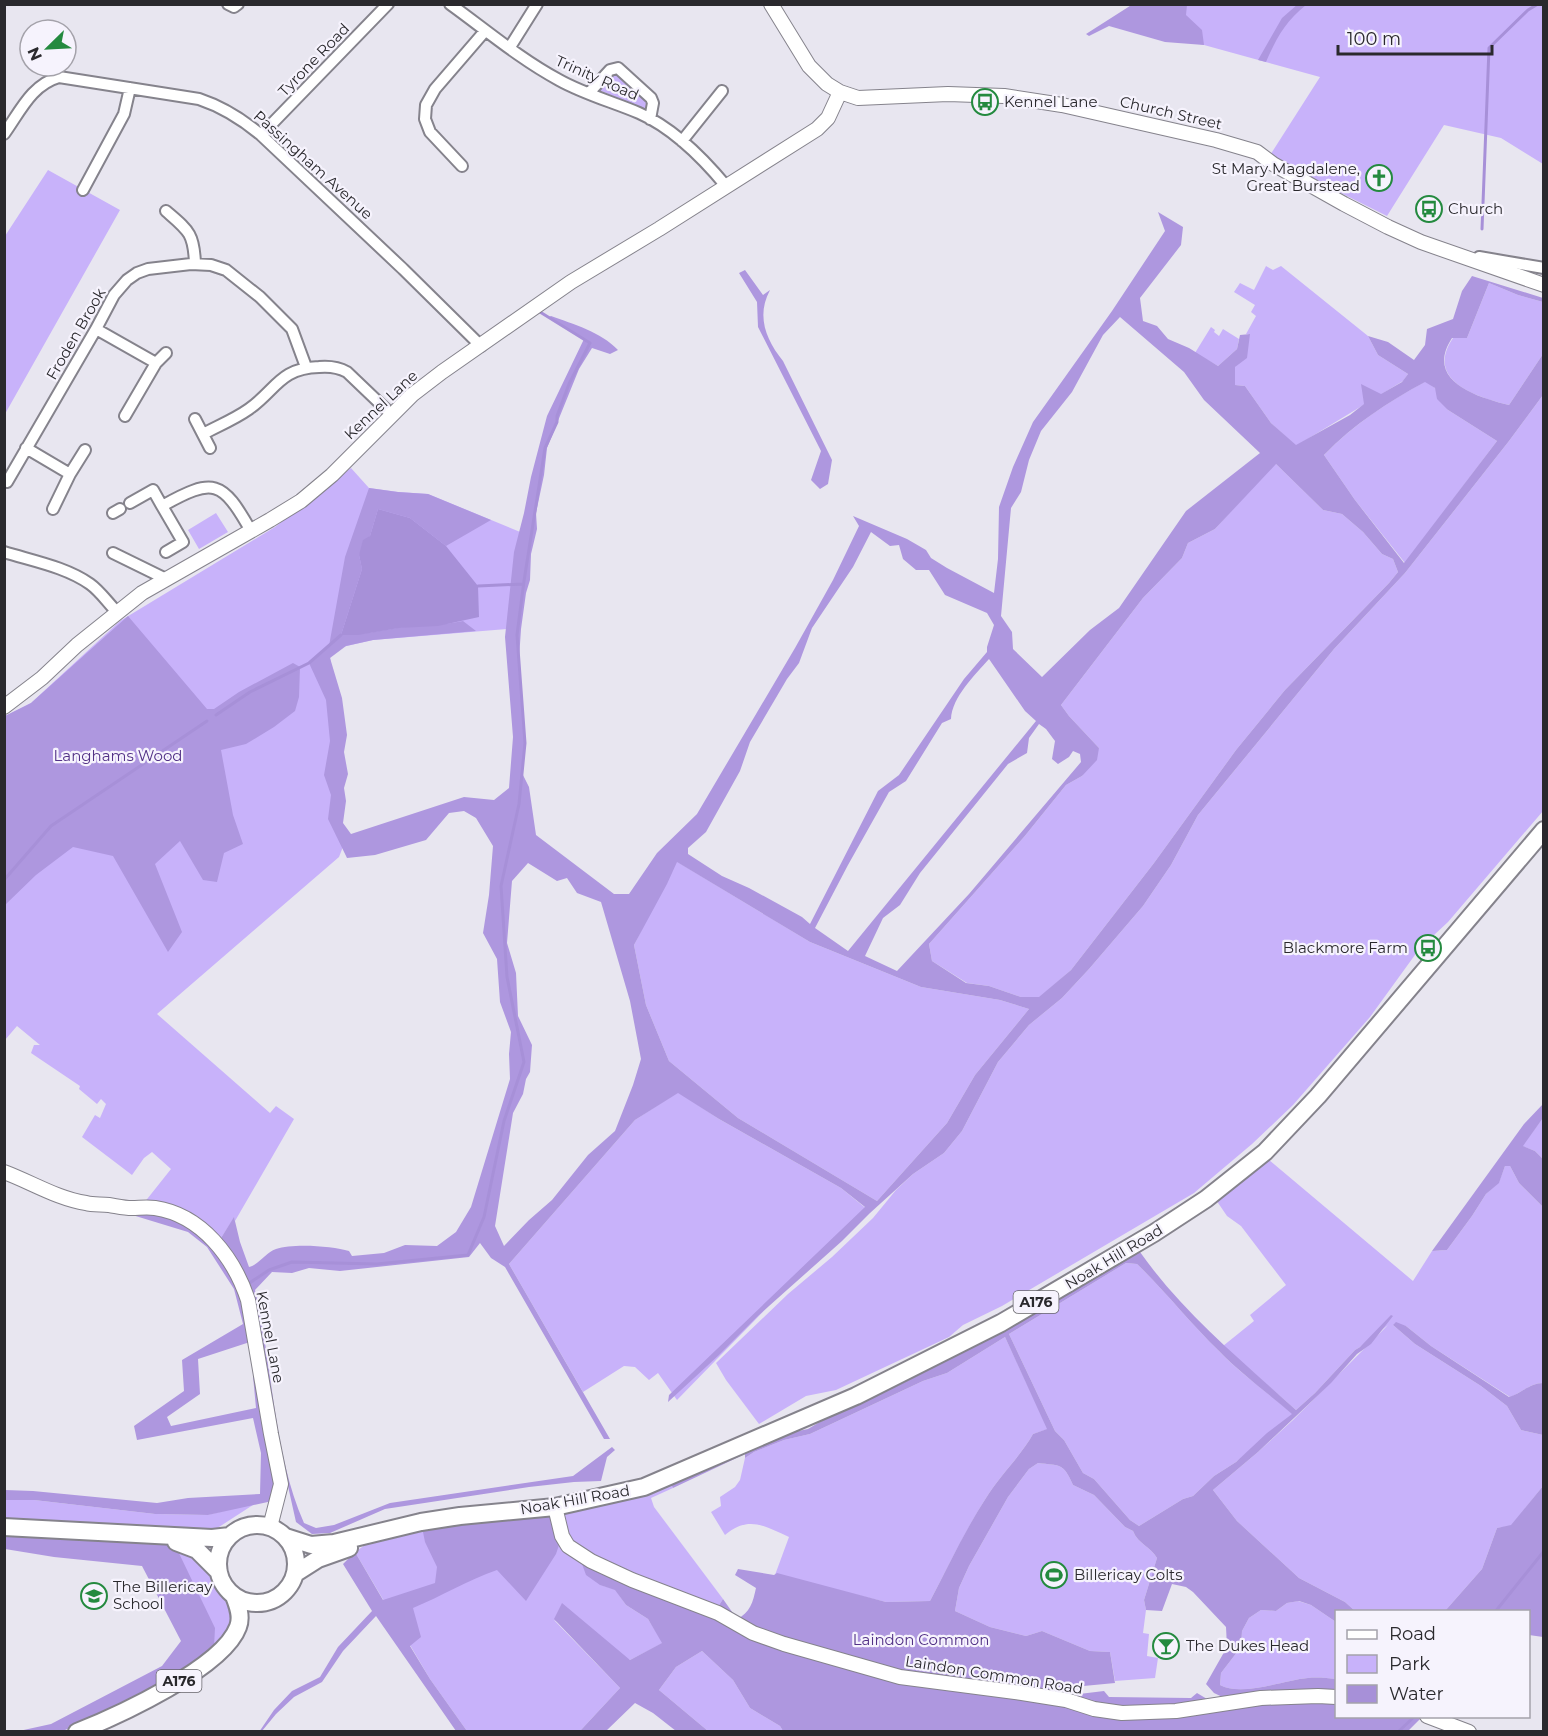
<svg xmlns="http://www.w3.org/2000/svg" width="1548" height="1736" viewBox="0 0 1548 1736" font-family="Montserrat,sans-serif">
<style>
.green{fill:#c8b2fa}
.forest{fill:#ae97df;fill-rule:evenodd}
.water{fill:#a790d8}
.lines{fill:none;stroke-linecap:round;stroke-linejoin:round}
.stream{stroke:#a790d8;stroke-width:3}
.minor-casing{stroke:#85838c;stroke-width:14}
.tertiary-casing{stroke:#85838c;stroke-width:16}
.primary-casing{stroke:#85838c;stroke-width:20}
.minor{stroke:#fff;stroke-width:10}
.tertiary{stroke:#fff;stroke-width:14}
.primary{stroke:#fff;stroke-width:16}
.labels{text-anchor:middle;stroke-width:4.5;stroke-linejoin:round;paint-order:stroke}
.shield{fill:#f6f3fd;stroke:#67666b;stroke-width:1.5}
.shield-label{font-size:14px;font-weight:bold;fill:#2a292d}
.street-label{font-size:15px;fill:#2a292d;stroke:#f6f3fd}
.poi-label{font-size:15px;fill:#2a292d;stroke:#f6f3fd;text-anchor:start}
.park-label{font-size:15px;fill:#523186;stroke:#f6f3fd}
</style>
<rect width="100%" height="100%" fill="#e8e6f0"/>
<path class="green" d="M1137 4 1543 5V164L1501 138 1444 125 1387 216 1285 165 1267 160 1320 77 1204 45 1108 23Z
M618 72 649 102 648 111 599 90V88L610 74Z
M48 170 120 210 5 414V236Z
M1266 266 1273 270 1281 266 1368 336 1378 355 1408 374 1403 381 1296 446 1271 423 1245 386 1235 385V367L1249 334H1246L1256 316 1251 312 1255 305 1234 292 1240 283 1254 290Z
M1489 283 1518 295 1543 302V354L1509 405C1477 397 1424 381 1453 338H1467Z
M1211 327 1215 330 1214 332 1219 336 1223 329 1239 339 1237 349 1218 366 1195 353Z
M1426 381 1435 388 1448 410 1497 441 1405 563 1355 500 1324 455C1354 424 1388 402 1426 381Z
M1543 395V811L1448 922 1420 948 1370 1017 1293 1105 1252 1144 1194 1193 1002 1306 963 1325 949 1337 836 1390 806 1396 759 1424 726 1380 716 1363 788 1294 832 1257 873 1218 896 1190 913 1174 944 1153 962 1131 998 1062 1029 1025 1062 998 1089 969 1143 906 1171 865 1198 815 1334 649 1405 573 1509 441Z
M1275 463 1323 510 1342 514 1363 532 1382 554 1393 559 1398 572 1389 583 1285 690 1236 750 1154 863 1071 970 1039 998 1021 997 989 986 967 983 932 961 929 944 1024 837 1066 785 1082 776 1099 748 1069 716 1061 705 1143 598 1182 558 1188 543 1215 529Z
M351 468 369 488 398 492 428 494 530 536 518 628 373 640 329 650 344 752 336 822 346 839 339 857 157 1014 270 1113 276 1106 294 1119 235 1221 234 1218 221 1238 190 1212 171 1209 140 1208 171 1169 152 1152 144 1158 132 1175 82 1137 95 1115 100 1118 106 1104 101 1099 97 1104 79 1089 80 1086 31 1053 34 1045H40L17 1026 5 1040V716L31 703 120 621 275 527Z
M216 513 228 532 199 549 188 530Z
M676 861 810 942 921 987 1000 1000 1029 1009 975 1075 947 1123 877 1201 738 1118 669 1061 646 1005 634 945Z
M678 1092 719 1119 841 1188 868 1210 790 1284 677 1400 658 1373 649 1380 635 1367 624 1366 583 1392 509 1264 635 1120Z
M1543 1118V1159L1535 1151 1522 1146Z
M1262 1154 1413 1281 1432 1251 1447 1250 1472 1216 1486 1194 1499 1182 1505 1166H1510L1519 1183 1543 1207V1383C1530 1383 1522 1393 1510 1397L1431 1346 1406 1326 1393 1325 1415 1344 1481 1386 1507 1406 1521 1430 1543 1435V1486L1511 1526 1497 1528 1482 1569 1445 1611H1355L1345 1602 1299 1578 1237 1521 1213 1490 1258 1452 1293 1420 1388 1325 1360 1347 1355 1350 1315 1393 1296 1410 1223 1346 1254 1321 1250 1315 1286 1285 1241 1226 1227 1216 1212 1194Z
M1126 1263 1137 1264C1166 1292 1190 1323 1219 1351 1241 1374 1268 1393 1293 1414L1236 1462 1214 1476 1193 1496 1183 1499 1139 1526 1130 1520 1094 1479 1083 1473 1064 1440 1055 1431 1009 1334Z
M1005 1337 1048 1429 1033 1434C1020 1457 1000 1475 986 1498 965 1531 948 1567 930 1601L886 1602 775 1575 789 1537C764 1526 749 1515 725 1535L711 1512 721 1506 720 1497 735 1487 740 1480 745 1458 754 1452 784 1440 810 1434 923 1381 947 1373Z
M1038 1463C1060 1466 1063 1462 1073 1485L1094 1495 1125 1527 1133 1531C1138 1544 1151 1547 1157 1558L1144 1600 1146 1610 1143 1633 1149 1634 1147 1656 1158 1658 1155 1678 1115 1681 1110 1652 1090 1651 1042 1631 1026 1636 990 1627 955 1611 959 1588 969 1566 1008 1497 1029 1469Z
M668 1477 673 1488 651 1498 654 1507 723 1599 716 1610 600 1585 615 1589 626 1605 648 1619 663 1643 630 1660 554 1620 620 1688 580 1731H467L430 1679 355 1552 382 1533Z
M4 1500H34L155 1514 207 1515 256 1503 202 1538 197 1550 228 1591 240 1621 214 1647 175 1546 161 1544 158 1535 5 1527Z
M1298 1601 1311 1605 1336 1622V1679C1327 1678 1317 1677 1308 1678 1284 1680 1242 1697 1220 1685L1221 1673 1241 1647 1242 1631 1249 1618 1261 1610 1276 1611 1287 1603Z
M702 1651 733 1680 750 1708 780 1726 783 1731H708L659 1690 676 1667Z"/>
<path class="forest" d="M1133 4 1187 5 1186 15 1202 30 1204 45 1165 42 1109 26 1089 36 1086 34Z
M1298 4 1306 5C1285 22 1277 37 1266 62L1258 60 1282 18Z
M1158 212 1183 227 1181 245 1140 298 1143 321 1157 326 1168 339 1189 348 1218 366 1237 349 1240 335 1250 334 1247 358 1235 367V385L1245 386 1271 423 1296 445 1350 415 1364 404 1361 384 1381 394 1402 382 1408 374 1378 355 1368 336 1388 342 1414 360 1425 345 1427 329 1453 319 1462 291 1472 276 1543 298V302L1518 295 1489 283 1467 338H1452C1424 381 1477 397 1509 405L1543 354V395L1509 441 1405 573 1334 649 1198 815 1171 865 1143 906 1089 969 1062 998 1029 1025 998 1062 962 1131 944 1153 913 1174 870 1213 842 1241 759 1315 719 1355 668 1402 669 1395 865 1207 841 1188 719 1119 678 1093 635 1120 509 1264 610 1439H604L505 1267 491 1258 480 1243 469 1257 340 1271 309 1268 292 1273 272 1272 255 1290C273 1366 273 1452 304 1523L316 1528 334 1525 390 1503 573 1476 612 1447 615 1450 607 1457 601 1481 574 1482 529 1487 385 1509 330 1533 312 1534 296 1522 240 1271 221 1238 234 1217 240 1242 249 1267C260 1264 266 1252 276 1249 293 1243 333 1246 349 1251L352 1256 384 1253 405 1245 437 1246 456 1232 471 1207 510 1079 509 1054 511 1032 500 1002 497 959 483 933 489 895 493 846 476 818 464 811 449 813 426 840 375 855 347 858 328 819 331 795 324 775 330 741 326 700 309 663 329 646 345 557 369 488 398 492 428 494 491 520 446 546 410 518 378 509 370 536 359 555 362 569 341 635C361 635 378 631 397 628 419 625 441 626 463 621L476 631 373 640 346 646 330 658 342 698 347 735 344 752 348 774 344 788 346 801 343 823 351 834 464 797 494 800 509 788 513 737 505 637 514 552 524 513 531 477 547 416 584 339 549 317 551 316C573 324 601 332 618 350L610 354 592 348 579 369 547 448 544 475 536 513 537 529 531 554 530 580 526 593 521 629 519 659 525 743 522 773 529 787 536 835 614 894H629L657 853 697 814 795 648 833 580 859 526 853 516 907 539 926 550 931 558 947 568 994 593 998 559 999 507 1013 467 1033 422 1112 311 1165 231ZM1120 317 1184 372 1204 400 1260 453 1186 511 1119 608 1090 630 1042 677 1013 649 1012 632 1001 616 1011 508 1021 492 1029 460 1041 431 1072 392 1103 335ZM1425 382 1435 388 1437 399 1448 410 1497 441 1404 563 1355 500 1324 455C1354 424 1388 402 1425 382ZM1276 464 1323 510 1342 514 1363 532 1382 554 1393 559 1398 572 1389 583 1285 690 1236 750 1154 863 1071 970 1039 997H1021L989 986 966 983 932 961 929 944 1024 837 1066 785 1082 776 1097 760 1099 748 1069 716 1061 705 1143 598 1182 558 1188 543 1215 529ZM871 532 890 546 899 545 903 559 916 570H929L945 595 987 613 994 625 987 647V652L964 679 899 775 878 791 810 924 802 917 749 888 722 876 688 854V848L706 832 740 771 750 742 787 679 799 663 812 628 853 567ZM989 659 1025 711 1036 721 848 951 815 928 848 865 889 792 906 781 942 723 951 719C952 697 975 675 989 659ZM1039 724 1046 729 1055 741 1052 759 1058 764 1069 757 1073 751 1080 754 1081 762 969 894 897 971 865 956 883 918 900 905 920 873 1008 764 1027 753 1029 738ZM677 862 810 942 921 987 1000 1000 1029 1009 975 1075 947 1123 877 1201 738 1118 669 1061 646 1005 634 945 667 884ZM528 863 557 881 567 878 577 893 601 902 630 1001 641 1059 633 1085 615 1131 588 1155 552 1200 529 1220 504 1246 495 1226 513 1113 523 1094 526 1079 530 1072 532 1045 518 1016 516 973 507 943 512 881Z
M745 270 763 295 770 290C756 316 766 340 783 361L832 460 828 484 820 489 811 480 821 451 758 327 757 302 739 273Z
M128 616 207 709H214L239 692 293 663 300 667 299 697 295 711 274 727 246 744 221 750 233 815 243 844 224 853 217 882 203 880 180 841 155 864 182 932 168 952 113 856 73 847 36 875 5 905V716L31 703Z
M1543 1104V1118L1523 1146 1535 1151 1543 1159V1207L1519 1183 1510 1166H1505L1499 1183 1486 1194 1472 1216 1447 1250 1432 1251 1524 1124Z
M4 1172 67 1198 171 1216 224 1252 256 1340 198 1359 200 1394 167 1417 171 1426 256 1408 253 1376 261 1375 277 1500 208 1515 155 1514 34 1500H5V1490L33 1491 157 1503 188 1498 260 1494 261 1453 253 1418 137 1440 134 1426 184 1391 182 1360 243 1324 234 1289 207 1247 188 1232 129 1214 84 1209 5 1180Z
M1140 1252C1183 1313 1241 1360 1296 1410L1315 1393 1355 1350 1360 1347 1391 1315 1393 1316 1371 1344 1357 1354 1331 1383 1258 1452 1213 1490 1237 1521 1299 1578 1345 1602 1355 1611 1336 1612V1622L1311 1605 1299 1601 1287 1603 1276 1611 1261 1610 1249 1618 1242 1631 1241 1647 1221 1673 1220 1685C1242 1697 1284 1680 1308 1678 1317 1677 1327 1678 1336 1679V1716L1422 1717 1408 1731H783L780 1726 750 1708 733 1680 702 1651 676 1667 659 1690 708 1731H676L653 1713 635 1703 606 1731H580L620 1688 554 1619 562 1603 630 1660 662 1643 648 1619 626 1605 615 1590 600 1585 586 1575 578 1553 716 1610 723 1599 737 1619C750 1613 753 1602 756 1588L735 1575 738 1569 774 1575 777 1573 886 1602 930 1601C948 1567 965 1530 986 1498 1000 1475 1020 1457 1033 1434L1047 1429 1005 1337 947 1373 923 1381 810 1434 784 1440 754 1452 745 1458V1454L673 1488 670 1482 779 1435 808 1429 823 1420 903 1383 1006 1329 1120 1261ZM1126 1263 1137 1264C1166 1292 1190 1323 1219 1351 1241 1374 1268 1393 1292 1414L1267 1433 1236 1462 1214 1476 1193 1496 1183 1499 1139 1526 1130 1520 1094 1479 1083 1473 1064 1440 1055 1431 1009 1334ZM1038 1463C1060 1466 1063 1462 1073 1485L1094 1495 1125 1527 1133 1531C1138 1544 1151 1547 1157 1558L1144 1600 1146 1610 1162 1611 1172 1584 1186 1587 1193 1592 1226 1627 1227 1647 1206 1684 1214 1693 1233 1702 1217 1705 1197 1693 1191 1698 1109 1697 1104 1691 1071 1695 1059 1693 1073 1687 1115 1683 1110 1652 1090 1651 1042 1631 1026 1636 990 1627 955 1611 959 1588 969 1566 1008 1497 1029 1469Z
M1396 1322 1406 1326 1431 1346 1509 1397C1522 1393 1530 1383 1543 1383V1435L1521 1430 1507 1406 1481 1386 1415 1344 1393 1325Z
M1543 1486V1637L1529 1635 1528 1612 1445 1611 1482 1569 1497 1528 1511 1525Z
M555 1507 562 1536 556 1554 526 1601 497 1570C468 1580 442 1596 413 1608L421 1637 410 1646 430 1679 467 1731H456L376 1616 343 1651 322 1682 294 1697 276 1714 262 1731 259 1732 274 1710 292 1691 320 1677 338 1647 372 1611 343 1564 355 1552 383 1600 435 1583 437 1567 425 1542 421 1522Z
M4 1534 97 1537 175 1545 215 1628 214 1647 184 1674 63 1731H19L51 1724 162 1666 181 1641 142 1566 54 1557 5 1549Z"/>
<path class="water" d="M378 509 410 518 446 546 478 586 479 617 438 626 399 628 358 635H341L362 569 359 555 363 540 370 536Z"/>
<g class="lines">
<path class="stream" d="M1482 229 1489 48 1528 10 1538 4
M478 586 523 584
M216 715 250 692 309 663 341 635
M4 880 51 826 207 721
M248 1284 269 1270 292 1262 377 1264 468 1255 484 1217 504 1121 524 1062 507 977 501 886 519 804 525 743 517 635 524 581 545 448 557 422V416L569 384 590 343 540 312
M1495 1612 1544 1551
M1398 1732 1415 1716"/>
<defs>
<path id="minor" d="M228 4 234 7 238 4
M450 4C486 30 520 59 559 80 584 94 613 102 639 113 673 128 702 157 726 186
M510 47 537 4
M589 93 610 70 618 68 651 98 653 103 650 119
M4 134C20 112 31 85 59 77L199 99C223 107 242 119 261 135L403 269 481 346
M261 135 388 4
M682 141 722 91
M462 166 430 132 425 119 426 105 435 89 485 31
M83 190 124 114 130 88
M166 211C188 230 194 233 195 264
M1479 257 1544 268
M96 329 156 363
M125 416 156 363 166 353
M195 419 210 448
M203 434C218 426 235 419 249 409 276 390 280 368 319 367 330 366 338 367 347 372L392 415
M26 448 70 474 53 509
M70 474 85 450
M7 482 96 329 114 295 127 280 137 273 148 269 191 264 211 265 226 270 260 297 292 329 306 367
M130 503 153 490 162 506C214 477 222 480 251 531
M162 506 183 542 166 552
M113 513 120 509
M4 552C33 561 66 567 90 584 100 591 108 603 117 612
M113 553 166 579"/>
<path id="tertiary" d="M771 4 809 66 827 84 840 92 858 98 948 94 1004 96 1062 105 1216 140 1257 152 1273 164 1344 204 1388 227 1421 242 1544 285
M4 707 42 678 77 645 142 593 270 520 301 501 332 475 412 395 442 372 571 282 659 229 817 129 828 118 840 92
M4 1172C31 1182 58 1199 86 1203 93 1205 101 1204 109 1205 116 1206 124 1208 132 1208 139 1208 147 1207 155 1208 202 1215 234 1258 248 1300L271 1434 281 1484 270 1527
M555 1507 562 1536 568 1546 591 1561 632 1580 718 1613 753 1633 784 1644 900 1677 1022 1693 1066 1700 1094 1709 1122 1713 1176 1711 1261 1698 1318 1696 1336 1697
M1427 1716 1469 1732"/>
<path id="primary" d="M218 1564a39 39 0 1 1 78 0a39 39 0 1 1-78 0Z
M4 1527 212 1538 230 1536
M286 1537 311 1545 334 1543 421 1522 460 1516 555 1507 644 1487 856 1396 1001 1323 1154 1233 1206 1199 1265 1152 1318 1096 1544 830
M176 1542 197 1550 219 1572
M296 1573 318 1559 349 1548
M77 1732C117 1716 223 1668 238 1627 242 1617 238 1606 234 1596"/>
</defs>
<use href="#minor" class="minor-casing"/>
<use href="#tertiary" class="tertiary-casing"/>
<use href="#primary" class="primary-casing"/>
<use href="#minor" class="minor"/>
<use href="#tertiary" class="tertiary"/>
<use href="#primary" class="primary"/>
</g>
<defs>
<symbol id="bus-ring" viewBox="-11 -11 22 22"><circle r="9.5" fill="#f6f3fd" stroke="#248a3f" stroke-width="1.5"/><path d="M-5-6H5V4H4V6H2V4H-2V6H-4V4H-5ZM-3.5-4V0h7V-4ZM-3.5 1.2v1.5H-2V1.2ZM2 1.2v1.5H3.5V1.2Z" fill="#248a3f"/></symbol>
<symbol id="church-ring" viewBox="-11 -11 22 22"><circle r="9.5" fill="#f6f3fd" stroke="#248a3f" stroke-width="1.5"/><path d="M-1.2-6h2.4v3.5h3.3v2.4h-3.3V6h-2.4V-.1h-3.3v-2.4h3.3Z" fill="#248a3f"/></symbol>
<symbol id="stadium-ring" viewBox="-11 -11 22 22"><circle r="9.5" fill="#f6f3fd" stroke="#248a3f" stroke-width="1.5"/><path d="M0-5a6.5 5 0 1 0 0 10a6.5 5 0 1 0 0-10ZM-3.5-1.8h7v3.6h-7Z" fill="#248a3f"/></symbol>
<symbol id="school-ring" viewBox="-11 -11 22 22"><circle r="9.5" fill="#f6f3fd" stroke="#248a3f" stroke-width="1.5"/><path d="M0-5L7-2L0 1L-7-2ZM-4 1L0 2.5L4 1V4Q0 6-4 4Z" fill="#248a3f"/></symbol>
<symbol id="bar-ring" viewBox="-11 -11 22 22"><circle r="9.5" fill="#f6f3fd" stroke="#248a3f" stroke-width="1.5"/><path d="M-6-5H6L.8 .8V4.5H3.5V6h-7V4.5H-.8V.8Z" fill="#248a3f"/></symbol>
</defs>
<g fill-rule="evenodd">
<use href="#bus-ring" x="970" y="87" width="30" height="30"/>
<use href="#church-ring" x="1364" y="163" width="30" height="30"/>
<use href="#bus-ring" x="1414" y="194" width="30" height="30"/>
<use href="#bus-ring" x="1413" y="933" width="30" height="30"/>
<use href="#stadium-ring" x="1039" y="1560" width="30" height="30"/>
<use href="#school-ring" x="79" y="1581" width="30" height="30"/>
<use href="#bar-ring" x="1151" y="1631" width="30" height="30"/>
</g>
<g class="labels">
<g class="shield">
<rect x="1013.5" y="1291" width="45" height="22" rx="4.5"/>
<rect x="156.5" y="1670" width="45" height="22" rx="4.5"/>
</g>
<g class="shield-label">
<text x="1036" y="1307">A176</text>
<text x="179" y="1686">A176</text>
</g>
<g class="street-label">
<text transform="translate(314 60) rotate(-46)" y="5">Tyrone Road</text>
<text transform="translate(597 78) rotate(24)" y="5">Trinity Road</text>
<text transform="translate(1171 113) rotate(13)" y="5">Church Street</text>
<text transform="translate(313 165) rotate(42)" y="5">Passingham Avenue</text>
<text transform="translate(76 334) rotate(-60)" y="5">Froden Brook</text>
<text transform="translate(381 405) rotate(-43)" y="5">Kennel Lane</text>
<text transform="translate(1114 1257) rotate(-31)" y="5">Noak Hill Road</text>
<text transform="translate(270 1337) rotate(79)" y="5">Kennel Lane</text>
<text transform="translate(575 1500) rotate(-10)" y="5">Noak Hill Road</text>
<text transform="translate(994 1675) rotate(9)" y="5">Laindon Common Road</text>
</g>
<g class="poi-label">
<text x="1004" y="107">Kennel Lane</text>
<text x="1360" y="174" text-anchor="end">St Mary Magdalene,<tspan x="1360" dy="17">Great Burstead</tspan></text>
<text x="1448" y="214">Church</text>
<text x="1408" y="953" text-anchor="end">Blackmore Farm</text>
<text x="1074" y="1580">Billericay Colts</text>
<text x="113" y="1592">The Billericay<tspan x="113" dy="17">School</tspan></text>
<text x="1186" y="1651">The Dukes Head</text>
</g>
<g class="park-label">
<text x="118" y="761">Langhams Wood</text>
<text x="921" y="1645">Laindon Common</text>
</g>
</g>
<rect width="1548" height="1736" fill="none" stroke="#2a292d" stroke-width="12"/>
<rect x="1335" y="1610" width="195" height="108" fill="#f6f3fd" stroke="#a4a2aa" stroke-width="1.5"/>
<rect x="1347" y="1630" width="30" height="9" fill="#ffffff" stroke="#a4a2aa" stroke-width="1.5"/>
<text x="1389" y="1640" font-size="18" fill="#2a292d">Road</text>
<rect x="1347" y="1655" width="30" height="18" fill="#c8b2fa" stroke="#a4a2aa" stroke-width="1.5"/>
<text x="1389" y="1670" font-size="18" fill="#2a292d">Park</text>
<rect x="1347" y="1685" width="30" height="18" fill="#a790d8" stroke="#a4a2aa" stroke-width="1.5"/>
<text x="1389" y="1700" font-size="18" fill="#2a292d">Water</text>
<g transform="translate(48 48) rotate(246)"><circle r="28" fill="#f6f3fd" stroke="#a4a2aa" stroke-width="1.5"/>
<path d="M0-4.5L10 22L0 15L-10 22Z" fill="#248a3f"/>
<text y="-9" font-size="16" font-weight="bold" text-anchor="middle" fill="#2a292d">N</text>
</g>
<path d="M1338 45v9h154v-9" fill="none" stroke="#2a292d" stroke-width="3"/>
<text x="1347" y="45" font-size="18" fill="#2a292d" stroke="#f6f3fd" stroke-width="4.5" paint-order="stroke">100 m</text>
</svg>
